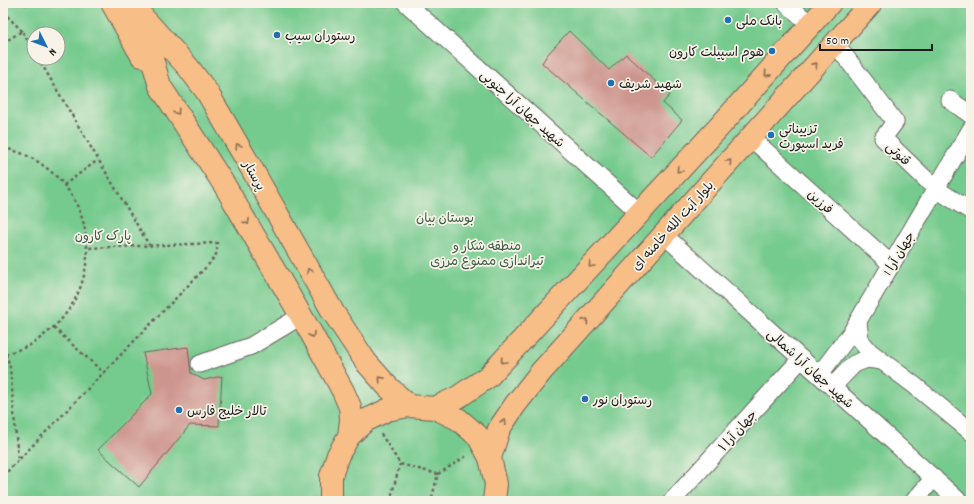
<svg xmlns="http://www.w3.org/2000/svg" width="974" height="504" viewBox="0 0 974 504" font-family="Dekko,'Playpen Sans Arabic',sans-serif">
<style>
.green{fill:#75ca8d;stroke:#487354;fill-rule:evenodd}
.building{fill:#cd958e}
.lines{fill:none;stroke-linecap:round;stroke-linejoin:round}
.minor-casing{stroke:#67635c;stroke-width:19}
.major-casing{stroke:#67635c;stroke-width:24}
.path{stroke:#67635c;stroke-width:2.5;stroke-dasharray:3 3;stroke-linecap:butt}
.minor{stroke:#fff;stroke-width:17}
.major{stroke:#f7be87;stroke-width:22}
.oneway{stroke:#8a6d52}
.poi-dot{fill:#1f6fb2;stroke:#f7f3e8;stroke-width:1.5}
.labels{text-anchor:middle;stroke-width:3.5;stroke-linejoin:round;paint-order:stroke}
.poi-label{font-size:13px;fill:#1c1c1c;stroke:#f7f3e8;text-anchor:start}
.street-label{font-size:13px;fill:#1c1c1c;stroke:#f7f3e8}
.park-label{font-size:13px;fill:#3b5944;stroke:#f7f3e8}
</style>
<rect width="100%" height="100%" fill="#f7f3e8"/>
<filter id="ink" filterUnits="userSpaceOnUse"><feTurbulence type="fractalNoise" baseFrequency=".025" numOctaves="2"/><feDisplacementMap in="SourceGraphic" scale="8" xChannelSelector="R" yChannelSelector="G"/><feConvolveMatrix kernelMatrix="1 2 1 2 8 2 1 2 1" color-interpolation-filters="sRGB"/></filter>
<filter id="wash" filterUnits="userSpaceOnUse"><feTurbulence type="fractalNoise" baseFrequency=".012" numOctaves="4" result="noise"/><feDisplacementMap in="SourceGraphic" scale="16" xChannelSelector="R" yChannelSelector="G"/><feGaussianBlur stdDeviation="0.9" result="paint"/><feColorMatrix in="noise" values="0 0 0 0 0 0 0 0 0 0 0 0 0 0 0 0 0 1.4 0 .05"/><feComposite in="paint" operator="in"/></filter>
<g filter="url(#wash)">
<rect width="100%" height="100%" fill="#f2e8d2"/>
<path class="green" d="M3 3H971V501H3ZM34 34H58V58H34Z"/>
<g id="blocks">
<path class="building" d="M569 31 609 70 626 54 670 95 663 103 682 120 651 157 542 63 547 55Z
M188 347 191 373 204 380 222 376 219 426 190 425 139 487 98 450 152 394 143 353Z"/>
</g>
</g>
<g filter="url(#ink)">
<use href="#blocks" fill-opacity="0" stroke="#67635c" stroke-width="1"/>
<g class="lines">
<defs>
<path id="minor" d="M406 3 640 213
M786 3 811 25
M835 43 895 122 883 138 936 189 971 211
M950 100 971 115
M750 137 891 264
M664 235 959 501
M858 321 860 340 869 351 882 361
M200 364 251 346 301 316
M819 375 851 333 971 129
M832 387 854 364 867 359 882 361 914 385 971 432
M672 501 801 359
M914 501 934 478"/>
<path id="major" d="M112 3 142 56
M133 3 138 12 188 67 207 92 249 164 333 312 366 362 388 387 409 406
M140 17 160 86 225 186 310 331 343 391 350 407 351 420 349 436
M435 408 458 397 488 377 719 127 830 3
M490 458 499 429 515 405 541 372 871 3
M331 501V476L338 455 349 436 366 420 371 418 387 410 409 406 435 408 458 419 478 436 490 458 496 484 494 501"/>
</defs>
<use href="#minor" class="minor-casing"/>
<use href="#major" class="major-casing"/>
<path class="path" d="M3 12 22 31
M3 43 22 31 34 51
M38 58 149 245
M3 148C20 151 36 159 49 170 102 213 99 295 44 335 40 338 36 342 32 344 25 348 10 353 3 354
M64 185 98 160
M54 328 104 373
M6 354 10 367 18 460
M381 434 400 464 438 474 431 501
M438 474 468 455
M3 476 209 264 217 253V243L87 248
M390 501 400 464"/>
<use href="#minor" class="minor"/>
<use href="#major" class="major"/>
</g>
<defs><path id="oneway-chevron" d="M-2-3.5L2.5 0L-2 3.5" fill="none" stroke-width="1.6" stroke-linecap="round" stroke-linejoin="round"/></defs>
<g class="oneway">
<use href="#oneway-chevron" transform="translate(815 65) rotate(-48)"/>
<use href="#oneway-chevron" transform="translate(767 74) rotate(132)"/>
<use href="#oneway-chevron" transform="translate(177 112) rotate(56)"/>
<use href="#oneway-chevron" transform="translate(238 146) rotate(-120)"/>
<use href="#oneway-chevron" transform="translate(729 162) rotate(-48)"/>
<use href="#oneway-chevron" transform="translate(679 170) rotate(133)"/>
<use href="#oneway-chevron" transform="translate(247 222) rotate(60)"/>
<use href="#oneway-chevron" transform="translate(591 265) rotate(133)"/>
<use href="#oneway-chevron" transform="translate(309 271) rotate(-119)"/>
<use href="#oneway-chevron" transform="translate(586 321) rotate(-48)"/>
<use href="#oneway-chevron" transform="translate(312 335) rotate(61)"/>
<use href="#oneway-chevron" transform="translate(503 361) rotate(133)"/>
<use href="#oneway-chevron" transform="translate(381 379) rotate(-132)"/>
<use href="#oneway-chevron" transform="translate(504 422) rotate(-57)"/>
</g>
</g>
<g class="poi-dot">
<circle cx="728" cy="20" r="4"/>
<circle cx="277" cy="35" r="4"/>
<circle cx="772" cy="51" r="4"/>
<circle cx="611" cy="83" r="4"/>
<circle cx="771" cy="135" r="4"/>
<circle cx="585" cy="399" r="4"/>
<circle cx="179" cy="410" r="4"/>
</g>
<g class="labels">
<g class="poi-label">
<text x="736" y="25">بانک ملی</text>
<text x="285" y="40">رستوران سیب</text>
<text x="764" y="56" text-anchor="end">هوم اسپیلت کارون</text>
<text x="619" y="88">شهید شریف</text>
<text x="779" y="133">تزییناتی<tspan x="779" dy="15">فرید اسپورت</tspan></text>
<text x="593" y="404">رستوران نور</text>
<text x="187" y="415">تالار خلیج فارس</text>
</g>
<g class="street-label">
<text transform="translate(523 108) rotate(42)" y="5">شهید جهان آرا جنوبی</text>
<text transform="translate(899 153) rotate(44)" y="5">قنوتی</text>
<text transform="translate(255 175) rotate(60)" y="5">پرستار</text>
<text transform="translate(821 201) rotate(42)" y="5">فرزین</text>
<text transform="translate(672 225) rotate(-48)" y="5">بلوار آیت الله خامنه ای</text>
<text transform="translate(898 253) rotate(-59)" y="5">جهان آرا 1</text>
<text transform="translate(811 368) rotate(42)" y="5">شهید جهان آرا شمالی</text>
<text transform="translate(737 430) rotate(-48)" y="5">جهان آرا ۱</text>
</g>
<g class="park-label">
<text x="445" y="222">بوستان بیان</text>
<text x="103" y="240">پارک کارون</text>
<text x="487" y="250">منطقه شکار و<tspan x="487" dy="15">تیراندازی ممنوع مرزی</tspan></text>
</g>
</g>
<rect width="974" height="504" fill="none" stroke="#f7f3e8" stroke-width="16"/>
<g transform="translate(46 46) rotate(132)"><circle r="19" fill="#f7f3e8" stroke="#9f9d96"/>
<path d="M0-3L7 15L0 10L-7 15Z" fill="#1f6fb2"/>
<text y="-6" font-size="11" font-weight="bold" text-anchor="middle" fill="#1c1c1c">N</text>
</g>
<path d="M820 44v6h112v-6" fill="none" stroke="#1c1c1c" stroke-width="2"/>
<text x="826" y="44" font-size="12" fill="#1c1c1c" stroke="#f7f3e8" stroke-width="3" paint-order="stroke">50 m</text>
</svg>
